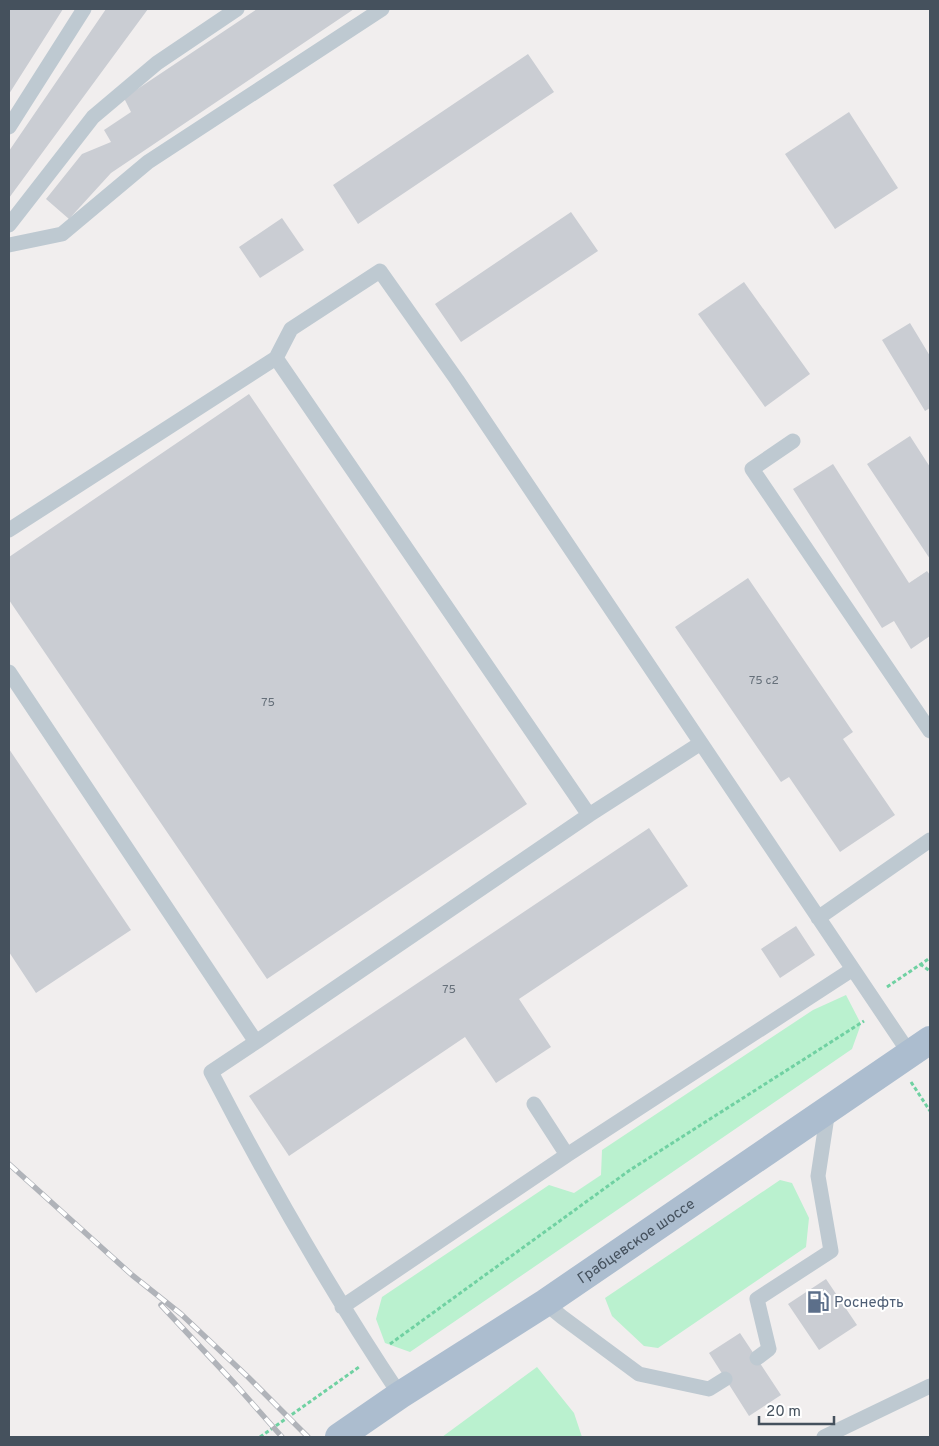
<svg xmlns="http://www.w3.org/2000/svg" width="939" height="1446" viewBox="0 0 939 1446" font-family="Overpass,sans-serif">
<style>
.green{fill:#baf1cf}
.building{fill:#cacdd3}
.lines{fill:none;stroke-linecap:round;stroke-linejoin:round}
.path{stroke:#70d1a2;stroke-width:3;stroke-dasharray:4 2.5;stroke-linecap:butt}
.lane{stroke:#bec9d1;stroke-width:15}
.primary{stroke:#acbdcf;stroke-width:28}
.rail-casing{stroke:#b0b3b9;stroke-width:5.5}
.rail{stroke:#fff;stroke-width:4;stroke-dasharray:11;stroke-linecap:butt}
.labels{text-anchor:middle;stroke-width:4;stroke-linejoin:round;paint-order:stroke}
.number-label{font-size:12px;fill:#66707a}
.street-label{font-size:15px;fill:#45515d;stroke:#fff}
.service-label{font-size:15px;fill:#4e5e75;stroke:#fff;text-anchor:start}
</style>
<rect width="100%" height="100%" fill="#f1eeee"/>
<path class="green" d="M846 995 861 1024 852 1049 410 1352 385 1343 376 1319 382 1297 549 1185 574 1193 601 1175 602 1150 813 1010Z
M780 1180 792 1183 809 1218 806 1247 658 1348 644 1346 612 1316 605 1298Z
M537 1367 574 1413 582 1437H442Z"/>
<path class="building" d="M9 9H63L9 94Z
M106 9H148L9 198V151Z
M257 9H354L111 173 69 219 46 199 82 154 111 142 104 130 131 112 124 98Z
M528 54 554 92 358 224 333 185Z
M849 112 898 188 835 229 785 154Z
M571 212 598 251 461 342 435 304Z
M282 218 304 250 260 278 239 247Z
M744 282 810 374 765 407 698 314Z
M910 323 930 356V408L925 411 882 340Z
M249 394 527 804 267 979 9 600V557Z
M910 436 930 467V559L867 464Z
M833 464 909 583 927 571 930 575V636L911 649 894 621 882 628 793 489Z
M748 578 853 732 843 739 895 815 840 852 789 777 781 782 675 627Z
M9 749 131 930 36 993 9 952Z
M649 828 688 886 519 999 551 1047 496 1083 465 1037 289 1156 249 1096Z
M796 926 815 955 780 978 761 949Z
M826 1279 857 1325 819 1350 788 1304Z
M740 1333 781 1395 749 1416 709 1353Z"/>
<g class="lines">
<path class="path" d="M920 964 930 971
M887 987 930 958
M911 1082 930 1111
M390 1344 630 1170 864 1021
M260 1437 359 1367"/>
<path class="lane" d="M9 127 84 9
M9 225 93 117 157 63 237 9
M9 245 62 234 148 162 382 9
M276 358 291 329 380 271 457 380 910 1054
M793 441 752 469 930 731
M9 530 276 358 589 815
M9 672 256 1042 589 815 701 743
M818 918 930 840
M256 1042 211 1072C269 1184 330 1290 400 1395
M567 1155 853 969
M545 1303 562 1317 639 1374 709 1389 725 1379
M342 1307 567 1155 534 1104
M757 1358 769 1349 757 1299 831 1251 818 1176 828 1110
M824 1437 930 1386"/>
<path class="primary" id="s1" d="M339 1437 400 1395 545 1303 930 1040"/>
<defs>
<path id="rail" d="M9 1164 132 1275 181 1314 248 1377 308 1437
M161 1305 236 1385 282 1437"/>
</defs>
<use href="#rail" class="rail-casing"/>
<use href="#rail" class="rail"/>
</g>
<defs>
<symbol id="fuel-bare" viewBox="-9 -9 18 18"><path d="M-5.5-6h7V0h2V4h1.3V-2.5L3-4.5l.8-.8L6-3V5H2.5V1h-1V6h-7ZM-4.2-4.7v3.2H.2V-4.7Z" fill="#5c6f8a" stroke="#fff" stroke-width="2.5" paint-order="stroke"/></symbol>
</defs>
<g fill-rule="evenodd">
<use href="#fuel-bare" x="802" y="1286" width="32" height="32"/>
</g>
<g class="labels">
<g class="number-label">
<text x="764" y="684">75 с2</text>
<text x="268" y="706">75</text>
<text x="449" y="993">75</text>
</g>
<g class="street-label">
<text dy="5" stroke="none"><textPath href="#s1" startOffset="356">Грабцевское шоссе</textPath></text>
</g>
<g class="service-label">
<text x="834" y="1307">Роснефть</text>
</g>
</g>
<rect width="939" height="1446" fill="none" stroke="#45515d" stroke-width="20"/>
<path d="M759 1416v8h75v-8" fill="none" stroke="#45515d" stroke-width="2.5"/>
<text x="766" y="1416" font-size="15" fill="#45515d" stroke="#ffffff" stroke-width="4" paint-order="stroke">20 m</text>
</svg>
